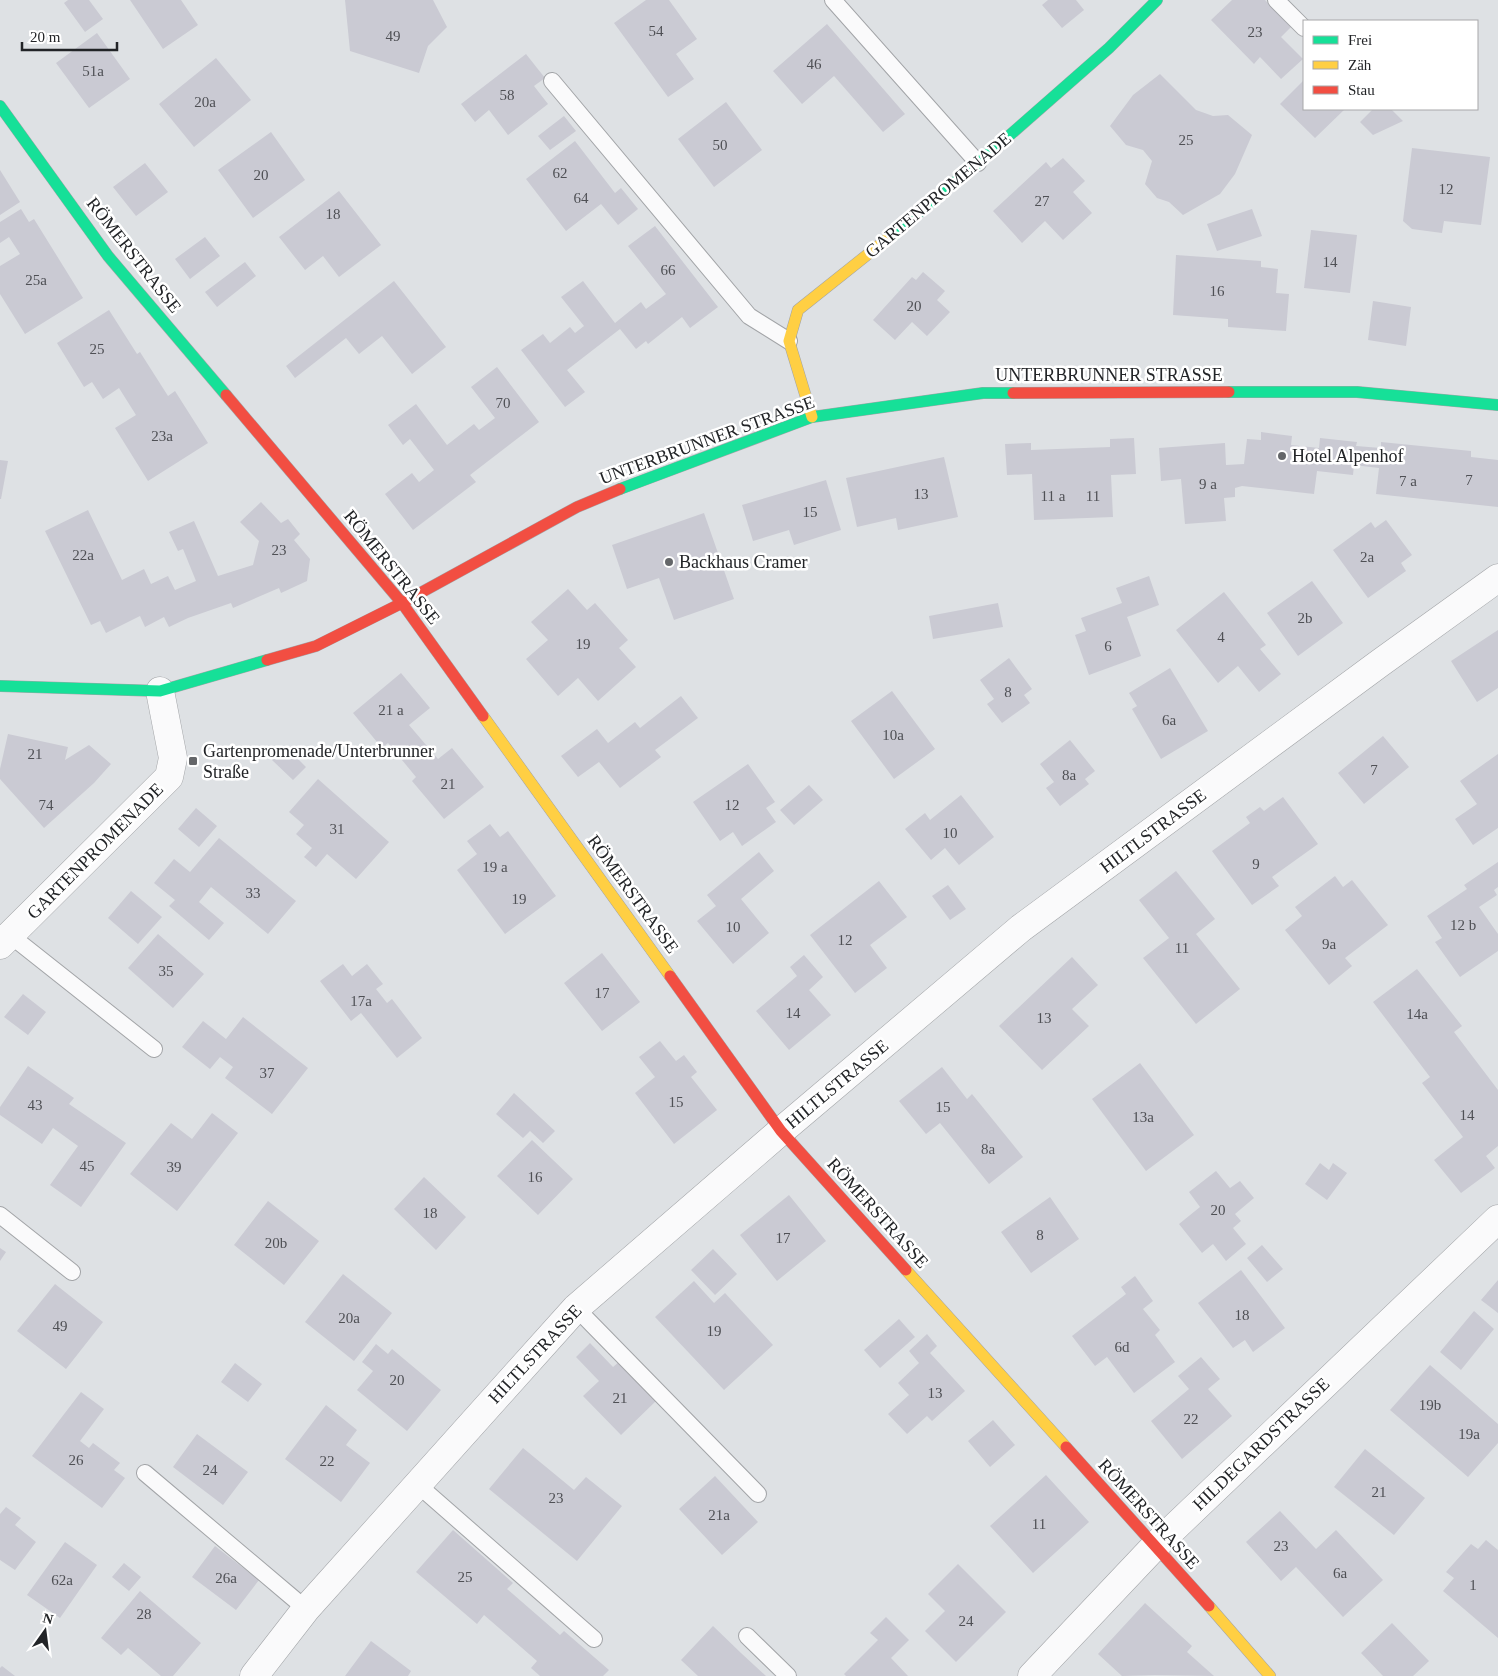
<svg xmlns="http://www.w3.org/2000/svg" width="1498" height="1676" viewBox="0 0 1498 1676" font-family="Georgia,serif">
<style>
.building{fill:#cacad3}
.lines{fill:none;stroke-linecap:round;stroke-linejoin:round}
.lane-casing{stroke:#a2a4a7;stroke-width:18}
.street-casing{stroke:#a2a4a7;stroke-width:29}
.fast-casing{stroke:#a2a4a7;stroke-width:12}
.slow-casing{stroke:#a2a4a7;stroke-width:12}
.jam-casing{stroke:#a2a4a7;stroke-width:12}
.lane{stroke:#fafafb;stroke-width:16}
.street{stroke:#fafafb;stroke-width:28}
.fast{stroke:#16e098;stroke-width:11}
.slow{stroke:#ffcf43;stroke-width:11}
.jam{stroke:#f24e42;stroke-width:11}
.poi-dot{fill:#646669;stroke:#fff;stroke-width:2}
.labels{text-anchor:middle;stroke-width:5;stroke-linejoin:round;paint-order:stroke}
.number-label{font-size:15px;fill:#4f5055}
.street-label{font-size:18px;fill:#222427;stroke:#fff}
.poi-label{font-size:18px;fill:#222427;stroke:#fff;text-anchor:start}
</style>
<rect width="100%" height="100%" fill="#dee1e4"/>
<path class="building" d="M68 0H89L103 19 85 32 64 3Z
M130 0H181L198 25 163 49Z
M345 0H433L447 27 428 46 419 73 350 51Z
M646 0H669L697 39 676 54 694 79 668 97 614 23Z
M1048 0H1076L1084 10 1062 28 1042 5Z
M1232 0H1265L1291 27 1281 37 1303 59 1281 79 1260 57 1254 64 1211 20Z
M827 24 905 114 883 132 834 76 802 104 773 71Z
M97 33 130 79 89 108 56 63Z
M526 54 545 78 534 86 548 104 508 135 489 110 475 122 461 104Z
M216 58 251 100 194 147 159 104Z
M1160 74 1196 110 1213 116 1228 115 1252 135 1235 174 1220 194 1183 215 1169 202 1157 198 1145 184 1152 161 1143 150 1126 145 1110 126 1133 95Z
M1304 80V109H1345L1315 138 1280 104Z
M726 102 762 150 714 187 678 139Z
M1373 109H1391L1403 121 1373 135 1360 122Z
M564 116 576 131 550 150 538 136Z
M271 132 305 180 253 218 218 170Z
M575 141 615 193 621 188 638 209 618 225 601 204 566 231 526 179Z
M1412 148 1490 157 1481 225 1444 221 1442 233 1412 229 1403 221Z
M1063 158 1085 181 1073 192 1092 213 1063 240 1045 221 1022 243 993 211 1046 162 1051 168Z
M145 163 168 192 136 216 113 187Z
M0 170 20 202 0 215Z
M339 191 381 245 339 277 323 256 305 270 279 237Z
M21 209 29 222 34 219 83 298 25 334 0 294V266L20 254 9 237 0 243V222Z
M1252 209 1262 236 1217 251 1207 224Z
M655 226 718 307 690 328 682 317 648 344 646 341 636 349 620 329 567 370 585 392 565 407 521 350 543 334 550 343 570 327 575 333 584 326 561 297 583 281 615 323 641 302 646 309 666 294 628 246Z
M1311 230 1357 235 1350 293 1304 288Z
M205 237 220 256 190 279 175 259Z
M1176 255 1261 261V267L1278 269 1276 293 1289 294 1286 331 1228 327V319L1173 315Z
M245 262 256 276 217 307 205 292Z
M923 272 945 291 937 300 950 312 927 336 912 322 895 340 873 320 912 277 916 280Z
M394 281 446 347 412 374 382 336 359 354 346 338 295 378 286 366Z
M1373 301 1411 307 1406 346 1368 340Z
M109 310 137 354 140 352 168 396 175 391 208 443 148 481 115 428 136 415 119 388 103 399 92 382 84 387 57 343Z
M497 367 539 422 470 475 476 482 413 530 385 494 412 473 419 482 434 470 410 439 403 445 388 425 416 404 447 445 474 424 479 430 495 418 471 387Z
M1261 432 1292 436 1291 445 1319 448 1320 438 1357 442 1356 446 1381 448V442L1471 451V457L1498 460V507L1376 494 1379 468 1354 465 1353 475 1317 471 1314 494 1242 486 1235 488V497L1224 498 1226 521 1185 524 1181 479 1161 481 1159 448 1225 443 1226 465 1244 464 1247 439 1261 440Z
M1134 438 1136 474 1111 475 1113 517 1034 520 1032 474 1007 475 1005 444 1031 443V450L1110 447V439Z
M944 457 958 517 898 530 896 518 857 527 846 478Z
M0 460 8 461 1 499H0Z
M826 480 841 530 794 545 789 530 753 541 742 505Z
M261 502 281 523 288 519 300 534 294 540 310 559 307 581 281 593 279 588 233 608 231 603 188 618 169 627 164 617 145 627 140 616 106 633 100 621 91 625 45 531 88 510 122 580 144 569 151 584 168 576 175 590 196 581 183 549 178 551 169 532 194 521 218 576 253 565 259 541 240 522Z
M704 513 734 599 674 620 659 578 627 589 612 545Z
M1386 520 1412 555 1401 563 1406 571 1368 598 1333 550 1371 522 1375 528Z
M1149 576 1159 605 1127 617 1141 656 1089 675 1075 635 1086 631 1081 618 1122 603 1116 588Z
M1312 581 1343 623 1298 656 1267 613Z
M568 589 587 610 595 603 628 640 619 648 636 667 598 701 578 678 558 696 526 659 548 640 531 622Z
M1224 592 1266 645 1260 649 1281 674 1259 692 1238 666 1218 683 1176 630Z
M998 603 1003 627 933 639 929 616Z
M1498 630V688L1477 702 1451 661Z
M1009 658 1032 689 1024 695 1030 703 1002 723 987 704 994 699 980 680Z
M1170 668 1208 731 1161 759 1132 709 1137 706 1129 693Z
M401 673 430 708 409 725 438 759 452 748 484 787 444 819 412 781 416 777 388 743 382 748 353 713Z
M892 691 935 749 894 779 851 721Z
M681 696 698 718 655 750 661 757 620 788 599 762 578 777 561 756 597 729 608 743 635 722 640 728Z
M8 734 68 747 65 760 89 745 111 764 94 783 44 828 0 779V769Z
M1383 736 1409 767 1364 804 1338 773Z
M1070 740 1095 771 1085 779 1089 784 1060 806 1046 788 1054 782 1040 764Z
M285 746 306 767 293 780 272 760Z
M1498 754V828L1473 845 1455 819 1477 804 1460 781Z
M748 764 775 802 766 808 776 822 742 846 733 832 720 841 693 802Z
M318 779 389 842 356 879 327 854 316 867 304 857 312 848 296 834 304 825 289 812Z
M809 785 823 800 794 825 780 810Z
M961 795 994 837 959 865 945 848 931 860 905 829 925 813 930 820Z
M1283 797 1318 844 1272 877 1279 886 1252 905 1212 851 1250 823 1246 817 1260 807 1264 811Z
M196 808 217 826 199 847 178 829Z
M490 824 500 837 508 831 556 896 505 934 457 870 477 854 467 841Z
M219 838 296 901 268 934 211 887 199 902 224 923 209 940 169 906 175 900 154 883 174 859 190 872Z
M759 852 774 871 741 899 769 933 733 964 697 921 716 906 707 895Z
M1498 862V887L1494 890 1497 895 1479 907 1498 934V951L1460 977 1435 942 1442 938 1427 916 1467 889 1464 885Z
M1176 871 1215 919 1196 934 1240 989 1196 1024 1143 958 1169 938 1139 900Z
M1335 876 1343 887 1352 880 1388 925 1345 958 1352 966 1329 985 1285 930 1302 916 1295 907Z
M879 881 907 917 870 945 887 968 855 993 810 935Z
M948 885 966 909 950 920 932 896Z
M131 891 162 917 138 944 108 918Z
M158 934 204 974 173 1008 128 968Z
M602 953 640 1002 602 1031 564 983Z
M804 955 823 977 809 990 831 1015 789 1050 756 1011 797 976 790 967Z
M1072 957 1098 985 1072 1009 1089 1026 1042 1070 999 1026Z
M343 964 352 976 367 964 383 984 376 989 387 1003 392 999 422 1038 397 1058 361 1013 351 1021 320 981Z
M1417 969 1462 1026 1454 1032 1498 1090V1146L1486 1156 1495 1168 1461 1193 1434 1160 1463 1137 1422 1083 1430 1077 1373 1002Z
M23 994 46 1012 28 1035 4 1017Z
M243 1017 308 1068 272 1114 225 1078 233 1067 220 1057 210 1069 182 1047 203 1021 226 1039Z
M660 1041 676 1061 684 1055 697 1072 691 1077 717 1110 674 1144 635 1093 655 1077 639 1057Z
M1140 1063 1194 1135 1146 1171 1092 1099Z
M28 1066 74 1098 69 1104 126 1143 81 1207 50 1185 78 1146 53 1128 42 1144 0 1115V1107Z
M942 1067 967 1099 972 1094 1023 1157 989 1184 940 1123 926 1134 899 1101Z
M514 1093 555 1131 543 1143 530 1131 523 1138 496 1114Z
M212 1113 238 1133 177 1211 130 1174 171 1123 192 1139Z
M532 1140 573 1179 538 1215 497 1176Z
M1320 1163 1329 1170 1333 1163 1347 1173 1327 1200 1305 1184Z
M1216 1171 1230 1188 1240 1181 1254 1198 1235 1214 1241 1221 1233 1228 1246 1244 1226 1261 1213 1244 1202 1253 1179 1224 1200 1207 1189 1192Z
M424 1177 466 1217 436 1250 394 1209Z
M789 1195 826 1241 777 1281 740 1235Z
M1050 1197 1079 1239 1031 1273 1001 1232Z
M268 1201 319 1241 284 1285 234 1245Z
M1262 1245 1283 1269 1267 1282 1247 1258Z
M0 1248 6 1252 0 1261Z
M713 1249 737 1274 715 1295 691 1270Z
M1241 1270 1285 1328 1253 1352 1245 1340 1233 1348 1198 1303Z
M343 1274 392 1313 354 1361 305 1322Z
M1135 1276 1153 1301 1143 1309 1160 1330 1155 1335 1175 1362 1134 1393 1107 1357 1095 1366 1072 1336 1126 1294 1121 1287Z
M1498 1280V1313L1481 1300Z
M694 1281 714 1303 725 1293 773 1345 724 1390 655 1317Z
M55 1284 103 1322 66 1369 17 1331Z
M1474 1311 1494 1329 1461 1370 1440 1352Z
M899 1319 915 1337 880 1368 864 1350Z
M927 1334 937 1346 930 1353 965 1391 932 1421 927 1416 907 1434 888 1414 909 1395 898 1383 919 1363 909 1351Z
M590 1343 613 1367 620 1361 658 1399 621 1435 583 1396 599 1381 576 1357Z
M376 1344 388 1354 392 1349 441 1390 407 1431 357 1390 373 1371 362 1362Z
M1201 1357 1220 1379 1208 1389 1232 1416 1182 1459 1151 1421 1189 1389 1178 1376Z
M235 1363 262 1384 248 1402 221 1382Z
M1430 1365 1498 1424V1443L1468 1477 1390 1410Z
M81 1392 104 1409 80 1441 89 1448 93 1443 120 1463 114 1470 125 1478 102 1508 32 1456Z
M326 1405 357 1430 346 1445 370 1463 341 1502 285 1459Z
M993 1420 1015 1445 990 1467 968 1441Z
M197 1434 248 1472 223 1505 173 1467Z
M523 1448 574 1490 586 1477 622 1506 577 1561 489 1489Z
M1365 1449 1425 1498 1394 1535 1334 1487Z
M1046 1475 1089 1522 1033 1573 990 1526Z
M715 1476 758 1522 722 1555 679 1509Z
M6 1507 21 1518 15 1525 36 1542 15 1570 0 1560V1514Z
M1280 1511 1316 1549 1336 1530 1383 1580 1343 1617 1296 1567 1281 1581 1246 1542Z
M453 1530 513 1583 507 1589 560 1635 564 1631 609 1670 603 1676H540L531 1668 537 1661 484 1615 477 1624 416 1572Z
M1486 1540 1498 1550V1638L1443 1591 1454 1578 1446 1572 1471 1544 1478 1549Z
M65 1542 97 1565 60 1618 27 1595Z
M215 1546 259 1580 236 1610 192 1577Z
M124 1563 141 1577 129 1591 112 1577Z
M958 1564 1006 1612 956 1662 925 1631 945 1611 928 1594Z
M140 1591 201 1643 173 1676H161L128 1648 121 1655 101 1638Z
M1145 1603 1192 1646 1187 1652 1214 1676 1155 1675 1122 1676 1098 1654Z
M886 1617 909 1640 891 1658 908 1676H846L844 1674 878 1640 870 1633Z
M1392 1623 1429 1661 1413 1676H1383L1361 1653Z
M713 1626 741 1653 766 1676H698L681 1660Z
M371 1641 411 1671 408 1676H345Z
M2 1666 15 1676H0V1668Z"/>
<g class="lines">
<defs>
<path id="lane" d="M833 0 978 163
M1276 0 1304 28
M552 81 749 316 789 341
M10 935 154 1049
M0 1215 72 1272
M576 1308 758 1494
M145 1473 306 1609
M417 1484 594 1639
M747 1636 788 1676"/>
<path id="street" d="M0 945 169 777 173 758 160 691
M254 1676 306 1609 576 1308 781 1131 1021 928 1380 663 1498 578
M1032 1676 1155 1546 1498 1219"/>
<path id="fast" d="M0 106 108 256 226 395
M887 239 978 163 1109 48 1157 0
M1229 392H1357L1498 405
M620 489 812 417 983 393H1013
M0 686 160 691 267 660"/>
<path id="slow" d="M812 417 789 341 798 310 887 239
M483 716 670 976
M906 1270 1066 1447
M1209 1606 1270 1676"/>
<path id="jam" d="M1013 393 1229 392
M226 395 402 603 483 716
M267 660 316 646 402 603 577 507 620 489
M670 976 781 1131 906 1270
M1066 1447 1209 1606"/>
</defs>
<use href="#lane" class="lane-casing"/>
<use href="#street" class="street-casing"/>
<use href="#fast" class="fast-casing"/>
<use href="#slow" class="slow-casing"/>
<use href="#jam" class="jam-casing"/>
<use href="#lane" class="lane"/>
<use href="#street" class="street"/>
<use href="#fast" class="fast"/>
<use href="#slow" class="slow"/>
<use href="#jam" class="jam"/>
</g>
<g class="poi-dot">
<circle cx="1282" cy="456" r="5"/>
<circle cx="669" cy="562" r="5"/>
<rect x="188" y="756" width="10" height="10" rx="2.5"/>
</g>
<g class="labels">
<g class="number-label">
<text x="656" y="36">54</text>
<text x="1255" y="37">23</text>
<text x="393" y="41">49</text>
<text x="814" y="69">46</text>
<text x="93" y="76">51a</text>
<text x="507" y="100">58</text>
<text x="205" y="107">20a</text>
<text x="1186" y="145">25</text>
<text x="720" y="150">50</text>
<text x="560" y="178">62</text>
<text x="261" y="180">20</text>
<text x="1446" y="194">12</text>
<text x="581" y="203">64</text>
<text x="1042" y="206">27</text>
<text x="333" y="219">18</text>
<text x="1330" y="267">14</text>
<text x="668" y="275">66</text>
<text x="36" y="285">25a</text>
<text x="1217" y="296">16</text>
<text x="914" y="311">20</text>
<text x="97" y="354">25</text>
<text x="503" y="408">70</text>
<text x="162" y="441">23a</text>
<text x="1469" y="485">7</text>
<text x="1408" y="486">7 a</text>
<text x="1208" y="489">9 a</text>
<text x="921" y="499">13</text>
<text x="1053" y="501">11 a</text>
<text x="1093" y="501">11</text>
<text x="810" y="517">15</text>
<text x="279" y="555">23</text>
<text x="83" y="560">22a</text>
<text x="1367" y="562">2a</text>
<text x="1305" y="623">2b</text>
<text x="1221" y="642">4</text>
<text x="583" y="649">19</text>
<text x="1108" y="651">6</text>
<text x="1008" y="697">8</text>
<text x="391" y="715">21 a</text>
<text x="1169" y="725">6a</text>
<text x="893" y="740">10a</text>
<text x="35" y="759">21</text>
<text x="1374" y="775">7</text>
<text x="1069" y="780">8a</text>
<text x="448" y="789">21</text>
<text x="46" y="810">74</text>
<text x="732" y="810">12</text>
<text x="337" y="834">31</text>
<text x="950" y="838">10</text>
<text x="1256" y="869">9</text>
<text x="495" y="872">19 a</text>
<text x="253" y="898">33</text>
<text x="519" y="904">19</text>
<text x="1463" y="930">12 b</text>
<text x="733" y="932">10</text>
<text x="845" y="945">12</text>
<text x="1329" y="949">9a</text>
<text x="1182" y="953">11</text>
<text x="166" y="976">35</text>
<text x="602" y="998">17</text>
<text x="361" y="1006">17a</text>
<text x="793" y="1018">14</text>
<text x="1417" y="1019">14a</text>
<text x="1044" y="1023">13</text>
<text x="267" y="1078">37</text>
<text x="676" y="1107">15</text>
<text x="35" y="1110">43</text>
<text x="943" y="1112">15</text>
<text x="1467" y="1120">14</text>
<text x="1143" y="1122">13a</text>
<text x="988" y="1154">8a</text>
<text x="87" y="1171">45</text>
<text x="174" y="1172">39</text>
<text x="535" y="1182">16</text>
<text x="1218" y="1215">20</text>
<text x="430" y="1218">18</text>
<text x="1040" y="1240">8</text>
<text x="783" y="1243">17</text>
<text x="276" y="1248">20b</text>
<text x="1242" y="1320">18</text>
<text x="349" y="1323">20a</text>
<text x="60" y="1331">49</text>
<text x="714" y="1336">19</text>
<text x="1122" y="1352">6d</text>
<text x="397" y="1385">20</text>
<text x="935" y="1398">13</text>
<text x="620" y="1403">21</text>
<text x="1430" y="1410">19b</text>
<text x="1191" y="1424">22</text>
<text x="1469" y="1439">19a</text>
<text x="76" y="1465">26</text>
<text x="327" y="1466">22</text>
<text x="210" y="1475">24</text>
<text x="1379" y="1497">21</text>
<text x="556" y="1503">23</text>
<text x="719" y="1520">21a</text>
<text x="1039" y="1529">11</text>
<text x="1281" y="1551">23</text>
<text x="1340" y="1578">6a</text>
<text x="465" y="1582">25</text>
<text x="226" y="1583">26a</text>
<text x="62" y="1585">62a</text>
<text x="1473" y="1590">1</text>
<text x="144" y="1619">28</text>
<text x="966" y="1626">24</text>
</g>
<g class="street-label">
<text transform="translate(938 195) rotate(-40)" y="6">GARTENPROMENADE</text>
<text transform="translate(134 255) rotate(52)" y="6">RÖMERSTRASSE</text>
<text x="1109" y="381">UNTERBRUNNER STRASSE</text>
<text transform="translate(707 440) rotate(-20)" y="6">UNTERBRUNNER STRASSE</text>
<text transform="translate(392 567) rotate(51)" y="6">RÖMERSTRASSE</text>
<text transform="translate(1153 831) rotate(-37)" y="6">HILTLSTRASSE</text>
<text transform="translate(95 851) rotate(-45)" y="6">GARTENPROMENADE</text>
<text transform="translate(633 894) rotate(54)" y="6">RÖMERSTRASSE</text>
<text transform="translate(837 1084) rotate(-40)" y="6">HILTLSTRASSE</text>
<text transform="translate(878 1213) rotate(48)" y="6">RÖMERSTRASSE</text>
<text transform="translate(535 1354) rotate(-47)" y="6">HILTLSTRASSE</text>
<text transform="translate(1261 1444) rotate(-44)" y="6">HILDEGARDSTRASSE</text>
<text transform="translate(1149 1514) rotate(48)" y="6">RÖMERSTRASSE</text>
</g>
<g class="poi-label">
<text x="1292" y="462">Hotel Alpenhof</text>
<text x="679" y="568">Backhaus Cramer</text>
<text x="203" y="757">Gartenpromenade/Unterbrunner<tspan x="203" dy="21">Straße</tspan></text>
</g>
</g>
<rect x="1303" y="20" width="175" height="90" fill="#ffffff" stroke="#a7a7a9"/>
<rect x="1313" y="36" width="25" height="8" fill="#16e098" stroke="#a7a7a9"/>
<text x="1348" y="45" font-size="15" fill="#222427">Frei</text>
<rect x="1313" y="61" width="25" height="8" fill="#ffcf43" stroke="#a7a7a9"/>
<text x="1348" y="70" font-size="15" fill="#222427">Zäh</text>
<rect x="1313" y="86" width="25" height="8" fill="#f24e42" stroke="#a7a7a9"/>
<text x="1348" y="95" font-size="15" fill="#222427">Stau</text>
<g transform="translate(45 1631) rotate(14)" stroke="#ffffff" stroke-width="4" paint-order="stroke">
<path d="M0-4L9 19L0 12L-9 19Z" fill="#222427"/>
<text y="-8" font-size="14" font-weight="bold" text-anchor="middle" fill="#222427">N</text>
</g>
<path d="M22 42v8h95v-8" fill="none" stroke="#222427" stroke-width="2.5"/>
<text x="30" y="42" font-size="15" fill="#222427" stroke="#ffffff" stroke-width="4" paint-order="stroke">20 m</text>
</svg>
